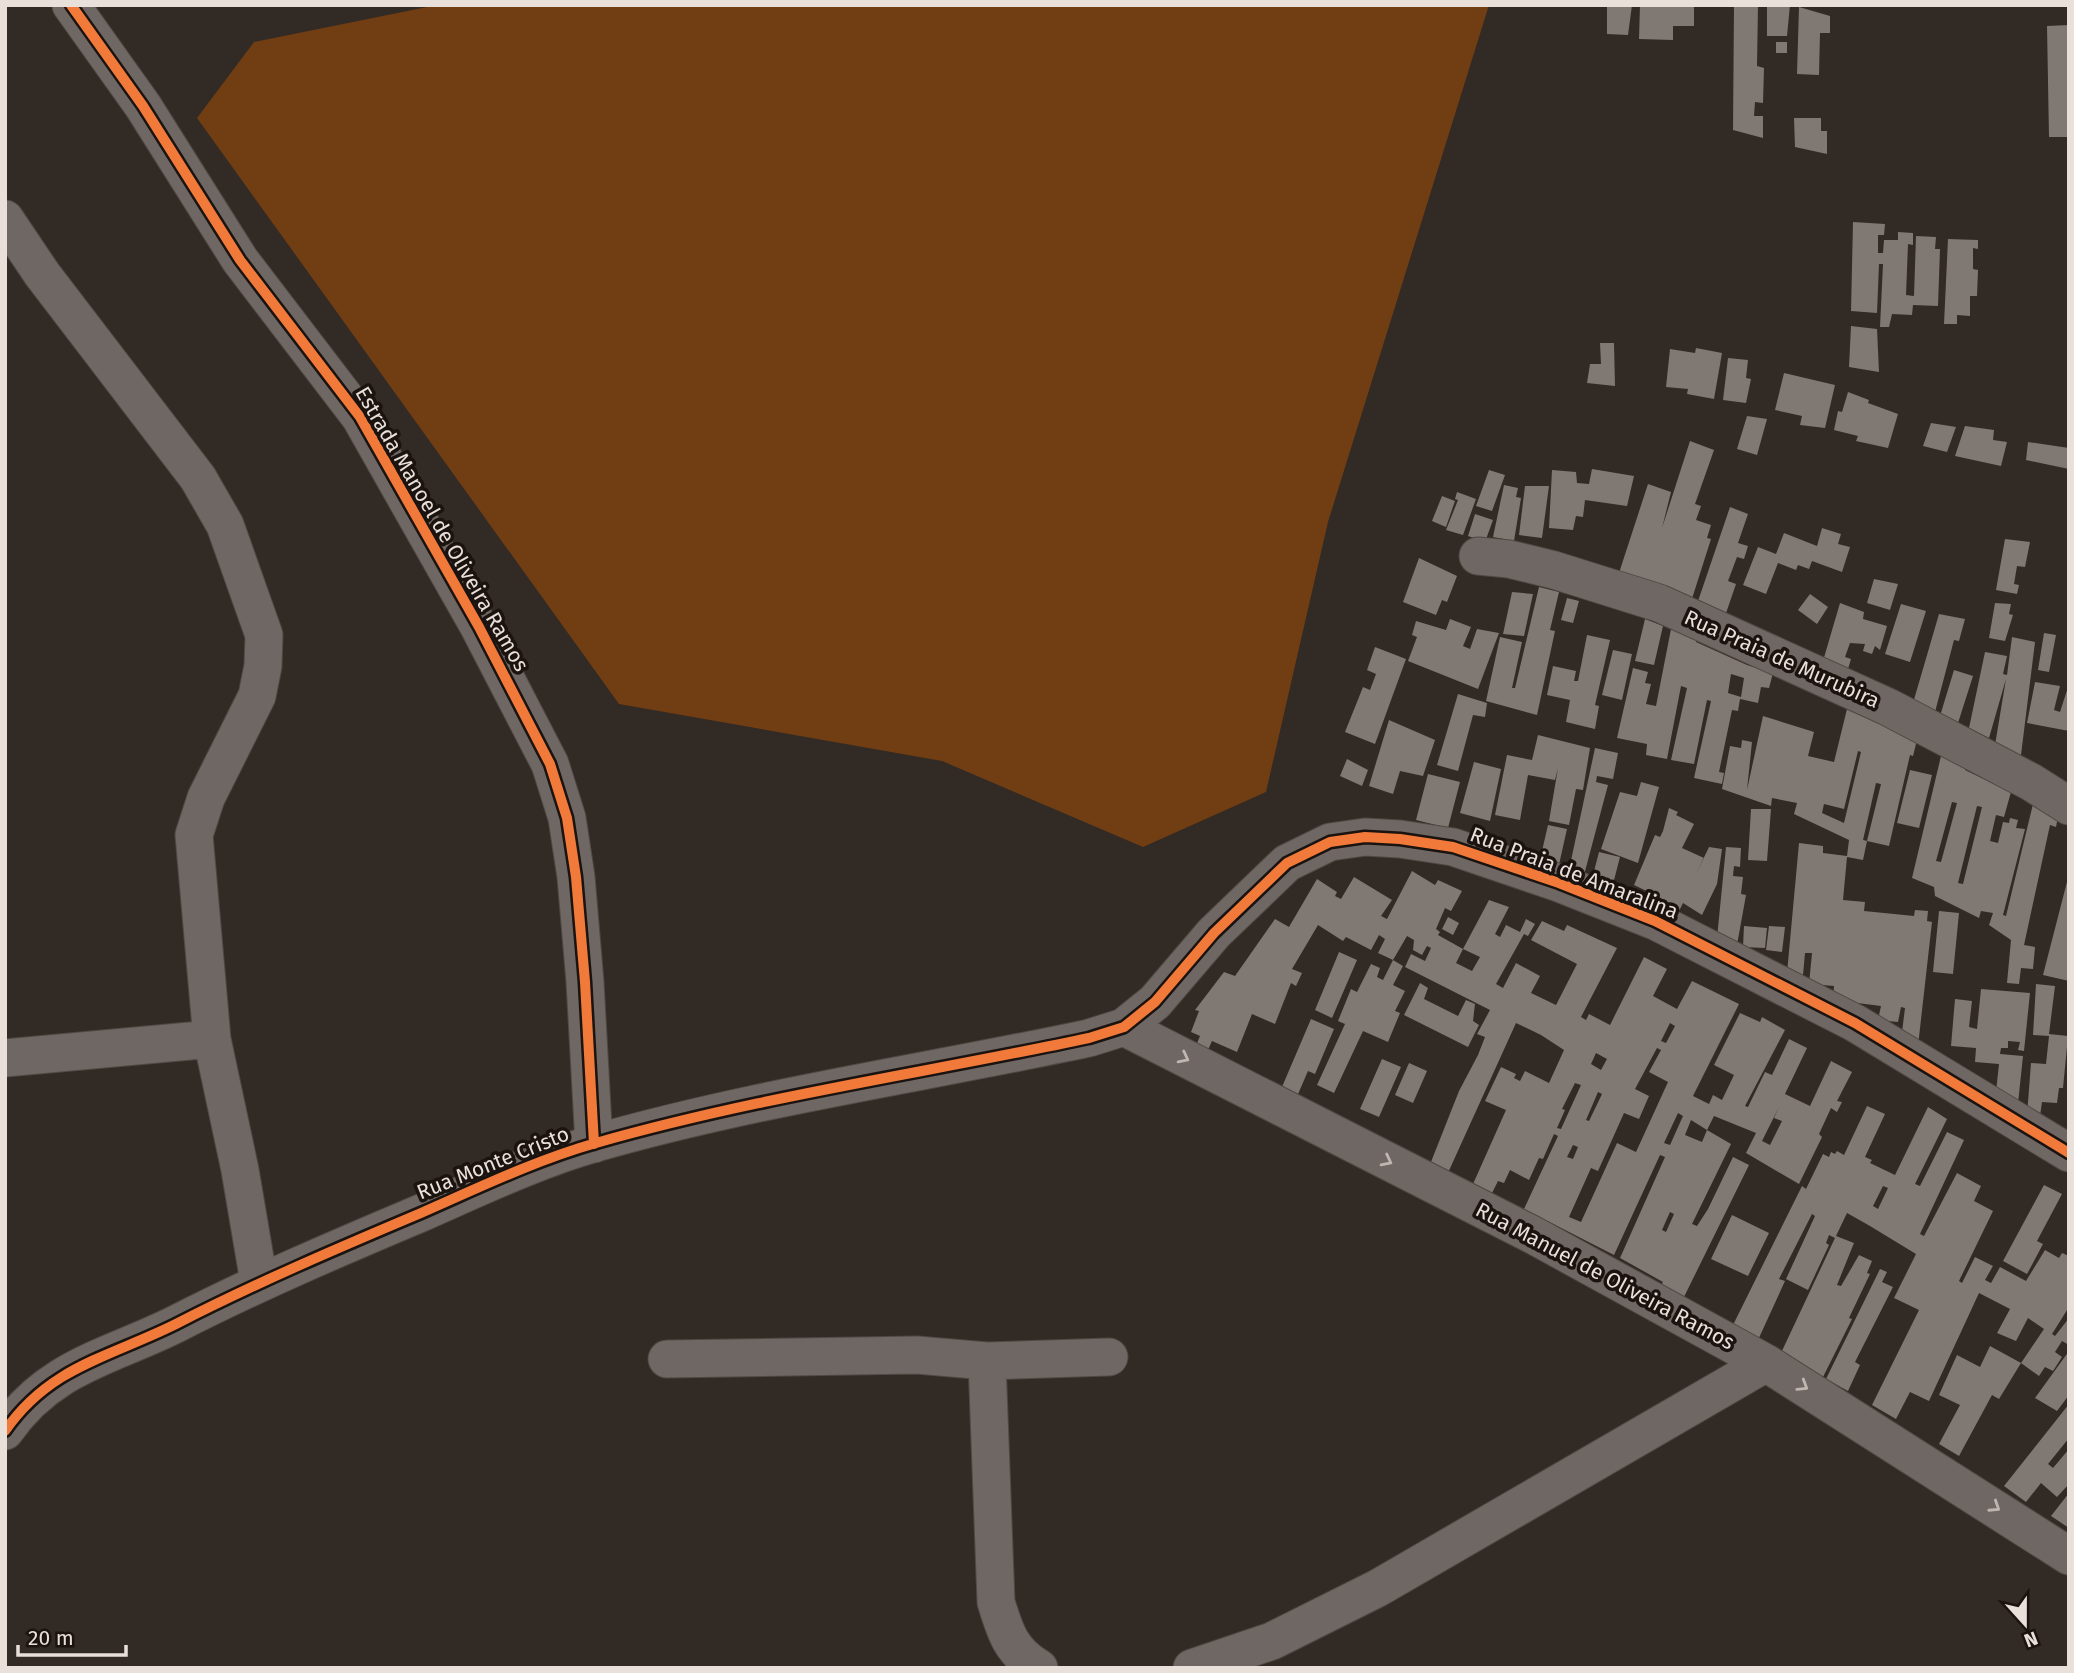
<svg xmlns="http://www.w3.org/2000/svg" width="2074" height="1673" viewBox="0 0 2074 1673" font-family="'Fira Sans',sans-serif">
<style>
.green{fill:#713d13}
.building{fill:#807873;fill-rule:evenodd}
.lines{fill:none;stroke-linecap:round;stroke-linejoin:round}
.street-casing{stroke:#504843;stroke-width:39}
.street{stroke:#6e6763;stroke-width:37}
.cycleway-casing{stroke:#1a130f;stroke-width:15}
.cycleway{stroke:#f17a3a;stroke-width:10}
.oneway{stroke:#bfb6b0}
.labels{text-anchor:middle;stroke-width:7;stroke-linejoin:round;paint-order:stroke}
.street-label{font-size:21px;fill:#eae0da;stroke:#1a130f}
</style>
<rect width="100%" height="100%" fill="#322a25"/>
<path class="green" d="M437 5H1489L1328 522 1266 792 1143 847 942 761 619 704 197 118 254 42Z"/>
<path class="building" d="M1607 5H1632L1628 35 1607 34Z
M1640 5H1694V26H1673V40L1639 39Z
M1734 5H1758L1757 66 1764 68 1763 103 1755 102 1754 116H1763V138L1733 130Z
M1767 5H1790L1787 36H1767Z
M1799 7 1830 16V33H1820L1819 75 1797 74Z
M2069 25V137H2049L2047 26Z
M1776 42H1787V53H1776Z
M1794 118H1821V131H1827V154L1795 147Z
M1853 222 1885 224 1884 235H1878V253H1883L1884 240H1898V232L1913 233V245L1908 244 1906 295 1914 296 1916 236 1936 237 1935 249H1940L1938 306 1913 305 1912 315 1892 314 1889 327H1880L1883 264H1879L1877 313 1851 311Z
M1948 239 1978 240V249L1973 248V269L1978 270 1977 296H1970V316L1957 315V324H1944Z
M1851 326 1877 329 1879 372 1849 367Z
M1600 343H1614L1615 386 1587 383 1590 364H1601Z
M1696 348 1722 353 1714 399 1687 394 1688 389 1666 387 1670 349 1695 353Z
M1728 358 1748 360 1746 378 1751 379 1746 403 1723 400Z
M1784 373 1835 385 1825 428 1800 425 1802 416 1775 410Z
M1848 392 1869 400 1868 403 1898 414 1888 448 1856 441 1858 436 1834 430 1838 411 1842 412Z
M1747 416 1767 419 1757 455 1737 449Z
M1931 423 1956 427 1947 452 1923 446Z
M1965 426 1994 430 1993 440 2007 442 2001 466 1955 456Z
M1690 441 1714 450 1695 504 1701 506 1696 520 1711 525 1707 538 1711 539 1690 605 1618 576 1648 484 1671 492 1662 528Z
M2028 442 2069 448V469L2026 460Z
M1592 469 1634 476 1627 506 1585 500 1583 517 1576 516 1573 530 1549 528 1552 470 1576 472 1577 483 1589 484Z
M1489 470 1505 475 1492 511 1476 506Z
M1504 485 1518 488 1516 497 1521 498 1514 541 1493 537Z
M1525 486H1549L1542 538 1519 535Z
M1457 492 1476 499 1463 535 1446 530 1458 500 1455 499Z
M1442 496 1455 501 1446 527 1432 521Z
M1730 507 1748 514 1738 543 1748 546 1744 559 1737 557 1728 581 1736 584 1724 619 1696 607Z
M1475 514 1493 520 1485 542 1468 536Z
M1822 528 1841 534 1838 544 1850 547 1842 572 1812 561 1809 569 1798 565 1796 570 1778 563 1766 594 1743 585 1758 547 1776 554 1784 533 1817 546Z
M2005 539 2030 542 2025 567 2017 566 2014 584 2019 585 2017 594 1996 590Z
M1419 558 1457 576 1447 602 1442 600 1436 615 1403 602Z
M1874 579 1898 584 1890 610 1867 603Z
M1539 587 1559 592 1550 630 1555 631 1537 715 1486 701 1500 637 1522 642 1512 688H1515Z
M1512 592 1533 594 1524 636 1503 634Z
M1810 594 1828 607 1817 624 1798 610Z
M1567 598 1579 601 1573 623 1561 620Z
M1840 603 1864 612 1863 619 1887 626 1880 650 1875 646 1872 654 1863 651 1865 644 1850 643 1845 657 1851 659 1848 669 1823 661Z
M1995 603 2011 604 2009 614 2013 615 2005 641 1989 638Z
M1901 604 1926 611 1910 662 1885 654Z
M1939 614 1965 619 1959 641 1954 640 1935 712 1913 703Z
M1450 619 1471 627 1463 646 1470 649 1477 629 1499 633 1478 689 1408 661 1417 637 1412 635 1416 621 1446 630Z
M1645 619 1663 626 1654 665 1635 661Z
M1671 629 1697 638 1696 642 1747 665 1773 673 1769 688 1761 687 1758 703 1740 699 1738 711 1732 710 1719 772 1724 773 1722 784 1694 778 1711 701 1707 700 1694 764 1671 760 1687 688 1681 686 1667 759 1646 755 1647 744 1617 738 1633 668 1648 672 1645 683 1651 684 1646 704 1656 706ZM1731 674 1744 678 1741 697 1728 693Z
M2044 633 2056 635 2049 672 2038 670Z
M1587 635 1610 640 1595 705 1599 706 1595 729 1566 722 1570 700 1547 695 1553 666 1576 671 1574 681H1578Z
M2012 637 2035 642 2021 755 1995 745 2006 679 1989 738 1969 728 1985 652 2007 656 2003 674 2007 675Z
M1375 647 1406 659 1375 744 1345 732 1363 687 1370 690 1376 674 1367 670Z
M1613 650 1632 654 1622 700 1602 695Z
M1954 670 1973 676 1958 723 1940 716Z
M2035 682 2060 686 2054 710 2060 712 2069 684V731L2027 723Z
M1458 694 1487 703 1485 717 1473 715 1458 771 1437 765Z
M1847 709 1917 740 1913 756 1910 755 1889 846 1867 841 1881 784 1876 783 1863 840 1867 841 1863 860 1847 857 1843 900 1865 902 1864 911 1914 916 1915 910 1928 911 1927 921 1932 922 1918 1046 1901 1040 1905 1008 1901 1007 1898 1022 1878 1020 1881 1006 1833 1000 1834 986 1809 984 1812 953H1805L1803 975 1787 973 1799 843 1823 846V853L1847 856 1849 840 1794 814 1797 803 1772 798 1771 806 1722 789 1730 746 1741 748 1742 740 1752 742 1747 790 1763 716 1814 732 1808 756 1834 762ZM1858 751 1861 752 1844 823 1822 813 1824 804 1844 809Z
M1389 720 1435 740 1423 776 1400 771 1393 794 1369 786Z
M1538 735 1590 748 1583 790 1576 789 1569 825 1549 821 1558 768 1555 780 1528 775 1520 820 1495 815 1507 755 1532 760Z
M1595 748 1618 753 1613 779 1597 776 1596 782 1608 785 1584 875 1569 870Z
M1941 756 1966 766 1965 770 2011 792 2004 817 1996 815 1990 841 1998 843 2003 822 2009 823 2010 818 2018 820 2016 828 2025 829 2003 915 2006 916 2033 804 2058 817 2056 827 2050 825 2024 945 2035 947 2033 969 2021 968 2019 984 2007 983 2011 940 1989 925 1993 913 1981 911 1979 918 1935 896 1934 887 1912 878ZM1952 802 1957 803 1941 862 1936 861ZM1977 806 1982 807 1963 884 1958 883Z
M1347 759 1368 770 1362 786 1340 776Z
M1474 762 1501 769 1490 821 1460 813Z
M1910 770 1932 775 1919 828 1897 823Z
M1428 774 1460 782 1448 828 1416 820Z
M1641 782 1659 787 1638 863 1601 849 1620 792 1637 796Z
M1669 808 1678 812 1676 815 1694 824 1682 848 1704 858 1696 874 1709 847 1722 849 1717 884 1702 915 1683 903 1676 917 1655 906 1659 897 1634 885 1655 835 1660 837 1663 831Z
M1751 809H1771L1767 861 1748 860Z
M1548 825 1567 829 1558 869 1539 864Z
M1726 847 1741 848 1740 867 1734 866 1733 876 1743 877 1741 894 1746 895 1737 945 1717 938Z
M1599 852 1620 857 1613 884 1592 879Z
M1412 871 1435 885 1438 880 1462 891 1451 911 1445 908 1436 929 1440 932 1438 935 1463 949 1489 900 1509 907 1495 934 1500 937 1506 925 1520 932 1526 919 1535 924 1528 936 1524 934 1496 984 1503 988 1516 963 1540 976 1531 993 1556 1005 1577 964 1531 940 1542 921 1564 931 1567 925 1617 948 1581 1017 1586 1020 1589 1014 1610 1025 1644 957 1667 969 1653 996 1677 1009 1692 981 1739 1004 1693 1096 1709 1104 1713 1095 1722 1100 1734 1075 1714 1065 1740 1013 1760 1022 1762 1017 1785 1030 1745 1106 1748 1107 1765 1072 1772 1075 1789 1039 1807 1048 1785 1094 1810 1106 1831 1061 1852 1072 1837 1101 1842 1102 1837 1112 1831 1108 1819 1134 1822 1137 1799 1184 1746 1153 1756 1133 1714 1116 1707 1130 1691 1120 1685 1135 1702 1142 1707 1130 1731 1144 1692 1224 1697 1226 1708 1209 1733 1157 1749 1165 1683 1299 1660 1287 1663 1282 1620 1258 1665 1157 1660 1155 1614 1255 1524 1209 1558 1136 1554 1134 1543 1159 1539 1158 1529 1180 1510 1170 1504 1183 1498 1181 1492 1193 1473 1184 1506 1110 1485 1101 1501 1067 1516 1074 1514 1078 1520 1081 1525 1071 1549 1083 1564 1050 1541 1035 1516 1023 1447 1175 1429 1167 1459 1091 1478 1055 1485 1037 1477 1034 1490 1010 1405 967 1411 954 1425 961 1431 948 1427 946 1422 955 1413 950 1414 940 1407 936 1393 960 1378 953 1385 939 1379 935 1371 950 1346 937 1343 941 1318 925 1292 969 1302 973 1296 986 1291 983 1275 1024 1252 1014 1237 1052 1212 1041 1202 1063 1195 1048 1200 1036 1191 1032 1199 1011 1195 1010 1224 972 1235 976 1275 919 1289 927 1317 879 1337 892 1335 896 1341 899 1354 877 1392 900 1381 916 1387 919ZM1463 949 1480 957 1472 971 1456 963ZM1670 1023 1675 1026 1666 1043 1661 1041ZM1657 1048 1661 1050 1649 1072 1668 1082 1636 1152 1617 1143 1581 1222 1569 1217 1591 1168 1598 1171 1624 1113 1639 1119 1649 1096 1635 1089ZM1596 1053 1607 1059 1601 1070 1591 1064ZM1575 1083 1581 1085 1561 1129 1557 1128 1565 1110 1562 1109ZM1598 1092 1602 1094 1589 1121 1586 1120ZM1779 1107 1774 1118 1782 1121 1770 1145 1762 1141ZM1678 1113 1683 1116 1670 1145 1664 1143ZM1573 1145 1578 1147 1573 1159 1567 1157ZM1670 1212 1674 1214 1666 1232 1662 1230Z
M2068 878H2069V981L2043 975Z
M1939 911 1959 913 1953 974 1933 972Z
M1448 917 1459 923 1453 935 1442 929Z
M1744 926 1767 928 1765 948 1743 947Z
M1769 926 1785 927 1782 952 1766 950Z
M1339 952 1357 960 1332 1018 1315 1010Z
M1393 960 1403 966 1393 985 1405 991 1395 1011 1400 1013 1388 1042 1363 1031 1334 1093 1317 1085 1345 1024 1338 1021 1351 989 1357 992 1371 964 1380 968 1377 977 1383 980Z
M1420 983 1428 988 1424 999 1458 1016 1466 1000 1475 1004 1473 1021 1479 1025 1468 1047 1404 1015Z
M2036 984 2055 986 2049 1034 2068 1036 2063 1088H2059L2057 1103 2042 1102 2040 1116 2027 1115 2031 1063 2046 1064 2049 1036 2033 1035Z
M1981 989 2030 993 2024 1051 2018 1050 2020 1042 2008 1041V1048H2001L2000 1054 2023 1056 2017 1113 1995 1101 1999 1064 1975 1062 1976 1048 1951 1046 1955 999 1972 1001 1969 1027 1977 1029Z
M1311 1019 1334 1029 1315 1074 1308 1071 1292 1108 1276 1101Z
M1382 1059 1401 1067 1379 1117 1360 1109Z
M1409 1063 1427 1071 1413 1103 1395 1095Z
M1867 1106 1885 1114 1865 1157 1872 1160 1870 1163 1895 1175 1928 1107 1947 1119 1915 1184 1920 1186 1947 1132 1964 1140 1920 1234 1924 1236 1957 1173 1981 1186 1974 1201 1993 1211 1959 1281 1962 1283 1975 1257 1993 1266 1985 1280 1991 1283 2000 1267 2026 1281 2045 1250 2059 1258 2062 1253 2069 1256V1307L2052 1334 2055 1336 2069 1318V1345L2062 1341 2055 1352 2062 1357 2053 1371 2045 1367 2039 1376 2021 1363 1999 1399 1992 1395 1959 1456 1939 1444 1960 1405 1939 1395 1957 1355 1980 1367 1990 1346 2021 1363 2044 1329 2028 1318 2016 1341 1997 1333 2010 1309 1979 1293 1929 1401 1910 1392 1896 1419 1872 1405 1919 1310 1894 1298 1916 1254 1870 1226 1847 1213 1836 1236 1854 1243 1837 1285 1841 1286 1859 1255 1872 1261 1867 1273 1870 1274 1849 1318 1852 1319 1823 1377 1781 1353 1835 1238 1829 1235 1826 1243 1829 1245 1808 1290 1786 1279 1815 1216 1812 1214 1779 1279 1785 1281 1758 1340 1733 1325 1802 1186 1806 1189 1823 1154 1829 1157 1831 1152 1835 1154 1837 1151 1844 1155ZM1883 1186 1888 1188 1878 1209 1873 1206Z
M2044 1185 2062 1194 2037 1241 2043 1244 2027 1274 2003 1261Z
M1732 1215 1769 1233 1748 1276 1711 1259Z
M1880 1269 1887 1272 1882 1282 1893 1287 1855 1362 1860 1365 1848 1391 1826 1379Z
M2069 1351V1395L2057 1411 2035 1398Z
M2069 1404V1438L2048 1464 2053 1468 2069 1449V1484L2057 1497 2041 1483 2026 1502 2004 1486Z
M2069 1493V1528L2051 1516Z"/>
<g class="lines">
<defs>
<path id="street" d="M71 5 143 106 240 260 360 417 479 627 550 764 567 818 576 877 585 982 594 1144
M5 219 42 274 198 478 225 525 264 635 263 666 257 696 206 798 194 835 212 1039 240 1170 259 1282
M1478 556 1509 559 1554 570 1659 603 1888 707 2031 782 2069 806
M1124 1027 1533 1235 1766 1363 2069 1556
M5 1058 212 1039
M667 1359 917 1355 987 1361 1109 1357
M987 1361 996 1602C1005 1632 1011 1652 1039 1668
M5 1431C50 1366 110 1357 176 1324 256 1283 338 1248 421 1213 478 1188 536 1160 596 1143 757 1097 925 1073 1089 1038L1124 1027 1155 1002 1214 933 1287 863 1330 842 1365 837 1400 839 1453 847 1559 883 1655 921 1855 1023 2069 1153
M1192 1668 1272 1641 1378 1588 1766 1363"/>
</defs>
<use href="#street" class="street-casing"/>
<use href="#street" class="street"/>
<defs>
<path id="cycleway" d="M71 5 143 106 240 260 360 417 479 627 550 764 567 818 576 877 585 982 594 1144
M5 1431C50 1366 110 1357 176 1324 256 1283 338 1248 421 1213 478 1188 536 1160 596 1143 757 1097 925 1073 1089 1038L1124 1027 1155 1002 1214 933 1287 863 1330 842 1365 837 1400 839 1453 847 1559 883 1655 921 1855 1023 2069 1153"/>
</defs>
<use href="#cycleway" class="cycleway-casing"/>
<use href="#cycleway" class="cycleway"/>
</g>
<defs><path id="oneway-chevron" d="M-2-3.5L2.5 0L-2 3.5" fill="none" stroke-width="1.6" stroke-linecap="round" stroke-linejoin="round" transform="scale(1.75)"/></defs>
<g class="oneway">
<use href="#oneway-chevron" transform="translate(1184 1058) rotate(27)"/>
<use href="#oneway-chevron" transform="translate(1387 1161) rotate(27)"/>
<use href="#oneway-chevron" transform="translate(1803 1386) rotate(32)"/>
<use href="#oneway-chevron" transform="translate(1995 1507) rotate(33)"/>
</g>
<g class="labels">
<g class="street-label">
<text transform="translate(442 529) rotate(60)" y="7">Estrada Manoel de Oliveira Ramos</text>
<text transform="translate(1782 659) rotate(24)" y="7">Rua Praia de Murubira</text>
<text transform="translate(1574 873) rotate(21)" y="7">Rua Praia de Amaralina</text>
<text transform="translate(493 1163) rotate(-22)" y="7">Rua Monte Cristo</text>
<text transform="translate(1605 1276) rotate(28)" y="7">Rua Manuel de Oliveira Ramos</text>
</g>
</g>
<rect width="2074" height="1673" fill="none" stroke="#eae0da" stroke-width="14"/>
<g transform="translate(2025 1624) rotate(159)" stroke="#1a130f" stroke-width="5" paint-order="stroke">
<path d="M0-5L12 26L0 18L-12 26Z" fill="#eae0da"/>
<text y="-10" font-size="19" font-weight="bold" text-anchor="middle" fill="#eae0da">N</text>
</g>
<path d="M18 1645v10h108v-10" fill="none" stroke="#eae0da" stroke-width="3.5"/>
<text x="28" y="1645" font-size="21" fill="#eae0da" stroke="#1a130f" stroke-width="5" paint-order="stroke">20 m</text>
</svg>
